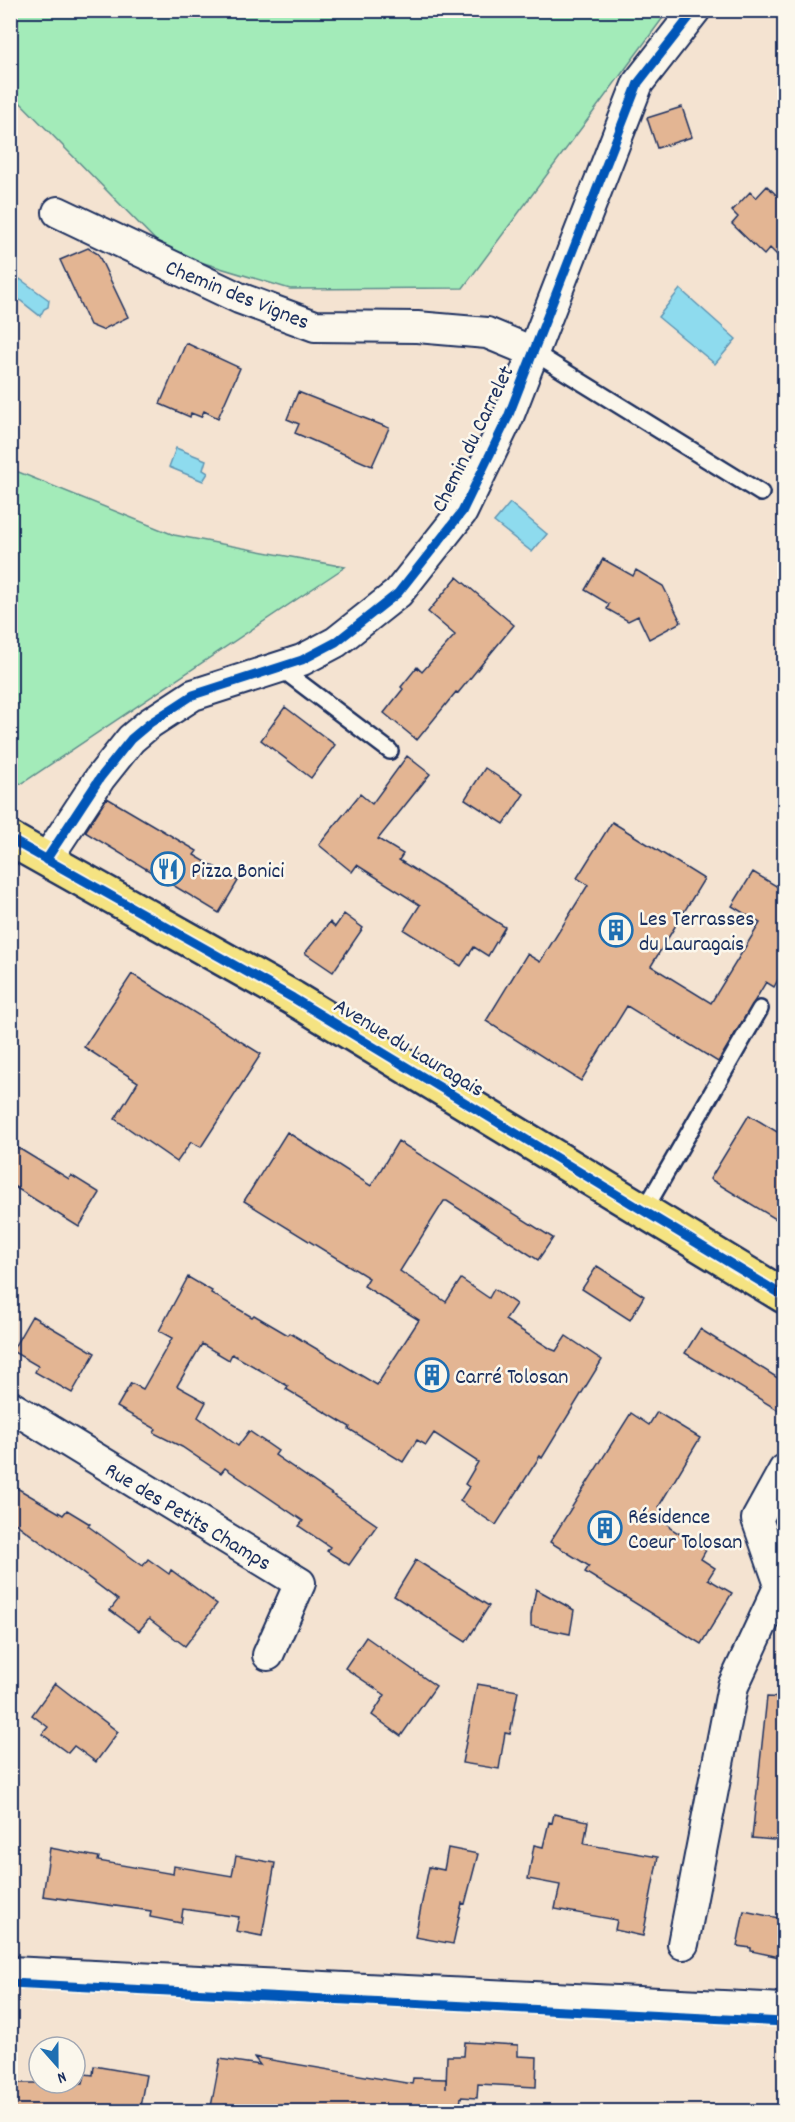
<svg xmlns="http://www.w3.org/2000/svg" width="795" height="2122" viewBox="0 0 795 2122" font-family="Dekko,sans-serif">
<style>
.green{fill:#a3ebb9;stroke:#5f8d8c;stroke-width:1.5}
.water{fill:#8edbee;stroke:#6096b4;stroke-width:1.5}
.building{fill:#e3b593;stroke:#1b2f5e;stroke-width:1.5}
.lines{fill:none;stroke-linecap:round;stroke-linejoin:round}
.service-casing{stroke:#1b2f5e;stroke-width:20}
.minor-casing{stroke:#1b2f5e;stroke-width:34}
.primary-casing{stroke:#1b2f5e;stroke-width:38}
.service{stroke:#fbf7ec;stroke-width:15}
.minor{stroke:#fbf7ec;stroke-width:30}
.primary{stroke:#f5e382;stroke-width:33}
.cycleway-casing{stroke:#fbf7ec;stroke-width:13}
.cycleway{stroke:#0057b8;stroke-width:9}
.labels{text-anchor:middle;stroke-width:5;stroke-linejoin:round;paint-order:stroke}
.street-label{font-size:22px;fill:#1b2f5e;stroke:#fbf7ec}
.poi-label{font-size:22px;fill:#1b2f5e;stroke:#fbf7ec;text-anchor:start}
</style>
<rect width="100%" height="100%" fill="#f4e3d1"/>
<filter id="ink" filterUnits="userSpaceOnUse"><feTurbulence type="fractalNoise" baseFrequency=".0167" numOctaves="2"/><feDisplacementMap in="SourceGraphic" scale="12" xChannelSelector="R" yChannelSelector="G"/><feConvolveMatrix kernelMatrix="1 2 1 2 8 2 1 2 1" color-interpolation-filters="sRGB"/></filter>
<g filter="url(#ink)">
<path class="green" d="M10 11H668L463 288 290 289 167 252 11 93Z
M11 469 174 535 345 567 21 784 10 777Z"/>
<path class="water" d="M20 279 49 300 48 307 44 309 40 316 11 293Z
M680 289 736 339 715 364 658 317Z
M176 448 206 460 203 470 208 473 203 481 169 467Z
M510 503 547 534 532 552 494 522Z"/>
<path class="building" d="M682 107 692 137 657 148 647 118Z
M767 186 784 202V262L770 248 764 255 732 224 738 217 732 211 750 192 756 198Z
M88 248 98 254 128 317 102 330 90 325 60 260Z
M186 343 240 368 218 418 204 411 201 417 191 413 190 417 160 404Z
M298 392 389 428 372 466 295 433 299 424 287 419Z
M603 559 633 576 636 570 663 586 681 622 649 639 638 616 628 621 607 609 609 604 585 590Z
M457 577 514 625 458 693 456 692 417 740 384 713 403 689 401 687 417 667 422 672 455 635 428 612Z
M285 707 335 745 311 778 261 740Z
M407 756 430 774 378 839 403 854 399 860 505 927 488 956 474 947 461 966 404 930 420 905 357 865 352 872 319 845 360 794 372 804Z
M485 768 524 794 504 824 465 799Z
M107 798 197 851 194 855 238 881 219 913 85 832Z
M612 822 704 879 651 966 711 1003 760 923 732 906 753 872 781 889 784 883V969L774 987 766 982 718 1062 627 1006 581 1081 486 1021 527 954 540 962 588 885 577 878Z
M344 914 363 928 333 972 305 953 330 922 335 927Z
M132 974 261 1054 201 1147 191 1142 177 1162 115 1119 138 1082 84 1047Z
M749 1115 784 1136V1224L710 1179Z
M287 1132 371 1186 398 1141 553 1238 538 1260 447 1201H444L400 1271 446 1302 461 1279 489 1298 494 1289 516 1304 505 1320 551 1349 556 1351 566 1336 602 1360 542 1458 540 1456 496 1525 460 1501 469 1487 465 1484 478 1462 434 1433 426 1445 417 1440 403 1462 349 1429 350 1427 286 1389 288 1386 232 1354 229 1360 202 1344 177 1386 206 1402 198 1417 238 1446 249 1431 278 1451 275 1455 377 1525 349 1565 327 1551 330 1547 299 1526 303 1521 225 1468 221 1473 182 1447 154 1433 156 1429 117 1407 131 1383 143 1389 172 1338 159 1331 188 1277 212 1291 211 1293 252 1317 254 1315 288 1335 290 1333 377 1385 419 1320 364 1286 369 1278 244 1201Z
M10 1143 69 1179 71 1175 100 1193 79 1227 10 1184Z
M597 1266 644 1296 630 1320 582 1289Z
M32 1316 95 1353 72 1393 35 1372 38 1366 12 1351Z
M700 1329 784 1382V1414L685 1353Z
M657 1412 700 1438 659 1506 670 1528 706 1550 701 1559 715 1568 708 1579 732 1593 701 1644 585 1572 589 1566 550 1542 631 1413 649 1425Z
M10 1484 63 1515 67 1510 90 1524 88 1526 143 1566 148 1559 169 1574 171 1570 217 1604 185 1646 149 1619 139 1631 110 1610 118 1600 10 1519Z
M416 1560 489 1606 466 1642 394 1596Z
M536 1589 574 1610 570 1634 531 1626V1615Z
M366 1637 436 1686 401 1736 372 1715 385 1695 345 1668Z
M55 1683 118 1732 96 1762 74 1746 68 1753 42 1734 48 1727 32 1715Z
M477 1684 518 1691 510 1734 505 1733 499 1769 462 1763Z
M767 1697 784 1698V1841L752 1838Z
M554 1814 588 1821 584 1844 658 1857 643 1936 615 1930 617 1920 555 1909 560 1885 528 1879 534 1845 543 1847 549 1822 552 1823Z
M50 1848 99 1857 98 1861 173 1874 174 1866 232 1876 236 1856 275 1863 262 1936 236 1931 239 1917 183 1909 181 1923 150 1917 151 1911 43 1896Z
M448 1848 478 1854 465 1904 462 1903 453 1944 415 1937 429 1867 444 1870Z
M744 1911 784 1919V1958L751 1951V1948L737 1946Z
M465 2042 518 2045V2056L537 2057 536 2087 478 2084 477 2098 461 2097 460 2106 409 2105 408 2112H210L220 2059 260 2065 254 2057 412 2084 413 2078 446 2079V2089L447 2056H464Z
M94 2066 146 2075 139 2112H10V2083H83L85 2074 93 2075Z"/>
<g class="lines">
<defs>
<path id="service" d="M533 352 761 493
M279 667 390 751
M644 1211 760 1009"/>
<path id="minor" d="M58 212 239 298 315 326 417 327 487 333 533 352
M46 860 100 778 131 739 150 723 193 695 302 660 336 642 398 593 462 512 508 417 638 83 695 10
M10 1406 300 1583 268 1655
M683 1944 733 1686 780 1585 757 1519 784 1470
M10 1972 784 2009"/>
<path id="primary" d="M10 839 293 998 784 1296"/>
</defs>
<use href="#service" class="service-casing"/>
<use href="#minor" class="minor-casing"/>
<use href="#primary" class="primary-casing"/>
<use href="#service" class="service"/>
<use href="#minor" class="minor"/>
<use href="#primary" class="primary"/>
<defs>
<path id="cycleway" d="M10 839 293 998 784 1296
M46 860 100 778 131 739 150 723 193 695 302 660 336 642 398 593 462 512 508 417 638 83 695 10
M10 1983 784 2022"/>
</defs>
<use href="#cycleway" class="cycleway-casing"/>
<use href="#cycleway" class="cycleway"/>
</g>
</g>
<defs>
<symbol id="restaurant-ring" viewBox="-11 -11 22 22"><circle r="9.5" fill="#fbf7ec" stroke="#1f6fb2" stroke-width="1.5"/><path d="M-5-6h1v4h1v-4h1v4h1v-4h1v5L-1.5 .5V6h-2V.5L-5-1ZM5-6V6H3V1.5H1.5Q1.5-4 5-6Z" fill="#1f6fb2"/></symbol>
<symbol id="building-ring" viewBox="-11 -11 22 22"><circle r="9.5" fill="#fbf7ec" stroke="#1f6fb2" stroke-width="1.5"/><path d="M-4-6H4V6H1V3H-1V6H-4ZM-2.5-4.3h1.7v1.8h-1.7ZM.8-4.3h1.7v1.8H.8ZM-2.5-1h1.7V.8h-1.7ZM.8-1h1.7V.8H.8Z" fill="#1f6fb2"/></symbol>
</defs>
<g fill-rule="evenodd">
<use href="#restaurant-ring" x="149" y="850" width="38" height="38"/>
<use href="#building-ring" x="597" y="911" width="38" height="38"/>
<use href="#building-ring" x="413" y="1356" width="38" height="38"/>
<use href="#building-ring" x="586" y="1509" width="38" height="38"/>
</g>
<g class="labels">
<g class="street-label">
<text transform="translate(238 293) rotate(22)" y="8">Chemin des Vignes</text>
<text transform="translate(471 438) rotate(-64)" y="8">Chemin du Carrelet</text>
<text transform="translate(410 1046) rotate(31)" y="8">Avenue du Lauragais</text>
<text transform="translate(189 1515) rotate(31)" y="8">Rue des Petits Champs</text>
</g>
<g class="poi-label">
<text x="191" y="877">Pizza Bonici</text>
<text x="639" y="925">Les Terrasses<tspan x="639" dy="25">du Lauragais</tspan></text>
<text x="455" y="1383">Carré Tolosan</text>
<text x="628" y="1523">Résidence<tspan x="628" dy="25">Coeur Tolosan</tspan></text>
</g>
</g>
<rect width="795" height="2122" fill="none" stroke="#fbf7ec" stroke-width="36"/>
<rect x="18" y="18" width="759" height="2086" fill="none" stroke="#1b2f5e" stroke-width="2" filter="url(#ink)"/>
<g transform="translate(57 2065) rotate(159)"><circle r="28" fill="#fbf7ec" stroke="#a1a7b3" stroke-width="1.5"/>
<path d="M0-4.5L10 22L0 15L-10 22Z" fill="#1f6fb2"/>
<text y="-9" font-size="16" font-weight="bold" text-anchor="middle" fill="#1b2f5e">N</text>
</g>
</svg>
